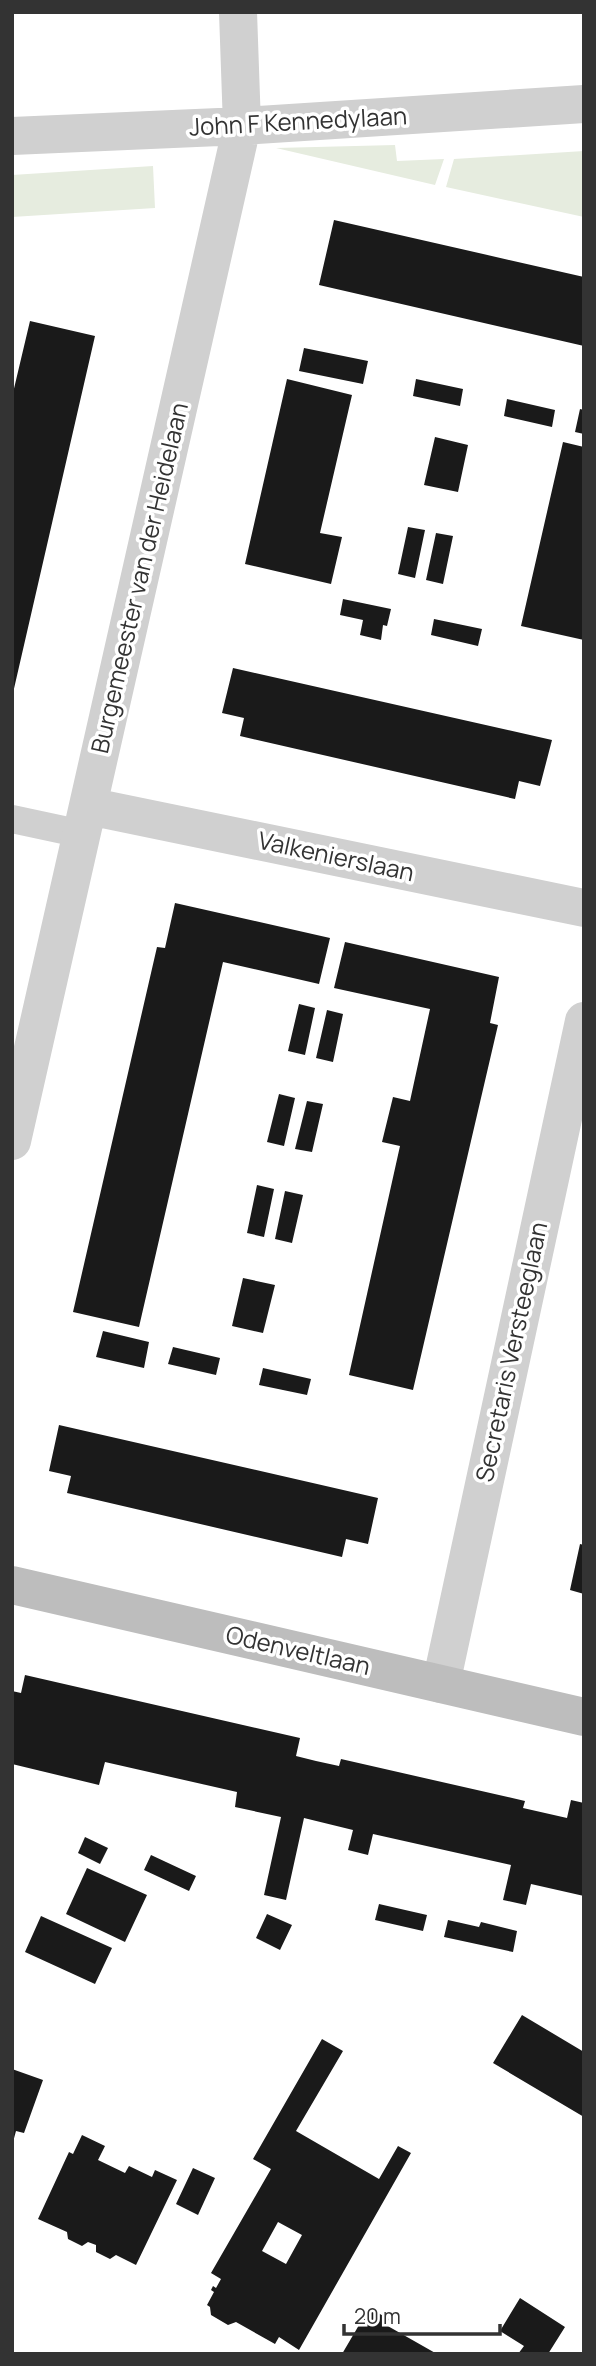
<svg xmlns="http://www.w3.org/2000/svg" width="596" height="2366" viewBox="0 0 596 2366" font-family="Manrope,sans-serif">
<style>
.green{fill:#e6ecdf}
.building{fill:#1a1a1a;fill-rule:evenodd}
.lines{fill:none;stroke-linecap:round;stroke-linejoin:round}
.lane{stroke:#d0d0d0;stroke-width:28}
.street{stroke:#d0d0d0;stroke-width:38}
.secondary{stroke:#bdbdbd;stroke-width:38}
.labels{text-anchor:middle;stroke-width:7;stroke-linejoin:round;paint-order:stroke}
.street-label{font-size:24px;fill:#333;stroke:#fff}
</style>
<rect width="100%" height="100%" fill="#fff"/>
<path class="green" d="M395 145 397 161 444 159 435 185 276 148Z
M584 151V217L446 187 454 159Z
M153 166 155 208 12 217V175Z"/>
<path class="building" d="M334 220 584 277V346L319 285Z
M30 321 95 336 13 693 12 397Z
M304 348 368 361 363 384 299 371Z
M287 379 352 395 320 533 342 537 331 584 245 564Z
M416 379 463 389 460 406 413 396Z
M507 399 555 410 552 427 504 416Z
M580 409 584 410V434L575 432Z
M435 437 468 445 458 492 424 485Z
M563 442 584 447V640L521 626Z
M408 527 425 530 415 578 398 574Z
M436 533 453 536 443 584 426 580Z
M343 599 391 609 387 626 383 625 381 640 360 635 363 620 340 615Z
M434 619 482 629 478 646 431 635Z
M233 668 552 740 540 786 519 781 515 799 240 736 244 718 222 713Z
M175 903 330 938 319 984 223 962 139 1327 73 1312 157 947 165 948Z
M345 942 499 977 490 1023 498 1025 413 1390 349 1375 400 1146 382 1142 393 1097 410 1101 430 1009 334 988Z
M299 1004 315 1008 305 1055 288 1051Z
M327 1010 343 1014 333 1062 316 1058Z
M279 1094 295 1098 284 1146 267 1142Z
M307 1101 323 1104 312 1152 295 1149Z
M257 1185 274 1189 264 1237 247 1233Z
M285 1191 303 1195 292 1243 275 1239Z
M243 1278 275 1285 263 1333 232 1326Z
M103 1331 149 1342 144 1368 96 1357Z
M173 1347 220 1358 216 1375 168 1364Z
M263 1368 311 1379 307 1395 259 1385Z
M59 1425 378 1498 368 1544 346 1539 342 1557 67 1493 71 1476 49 1471Z
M580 1544 584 1545V1594L570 1590Z
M25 1675 300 1738 296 1756 316 1761 339 1766 341 1759 525 1801 523 1808 567 1818 571 1800 584 1803V1896L531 1884 526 1905 503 1900 511 1865 373 1834 368 1855 348 1850 353 1830 304 1818 286 1900 264 1895 281 1817 235 1807 237 1792 105 1762 99 1785 12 1764V1691L21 1693Z
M85 1837 108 1848 100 1864 78 1853Z
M151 1855 196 1876 189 1891 144 1870Z
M87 1868 147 1895 125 1942 66 1914Z
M379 1904 427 1915 423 1931 375 1920Z
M267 1914 292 1925 280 1950 256 1938Z
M41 1916 112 1948 95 1984 25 1952Z
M448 1920 479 1927 481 1922 517 1931 513 1952 444 1937Z
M522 2015 584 2052V2117L493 2063Z
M322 2039 343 2051 296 2131 379 2179 398 2146 411 2153 299 2350 279 2337 275 2344 236 2322 228 2325 211 2315 210 2307 207 2305 214 2292 211 2290 213 2286 216 2288 221 2279 211 2273 271 2169 253 2159ZM278 2222 302 2235 286 2264 262 2251Z
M12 2069 43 2080 24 2133 16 2131 13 2142Z
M82 2135 105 2146 98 2160 125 2173 129 2166 152 2177 155 2170 177 2180 136 2265 116 2255 110 2259 96 2252V2245L88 2242 82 2246 68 2239 67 2232 38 2219 69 2152 73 2154Z
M193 2168 215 2178 198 2215 176 2204Z
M520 2298 565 2327 548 2354H518L524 2346 500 2331Z
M369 2308 389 2319 386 2325 437 2354H342Z"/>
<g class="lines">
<path class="lane" d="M12 819 82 834"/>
<path class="street" d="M12 136 242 126 584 104
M88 806 584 908
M12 1141 242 126 238 12
M441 1684 584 1021"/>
<path class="secondary" d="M12 1585 584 1717"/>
</g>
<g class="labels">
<g class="street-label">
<text transform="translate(298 122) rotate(-3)" y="8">John F Kennedylaan</text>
<text transform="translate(140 578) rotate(-77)" y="8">Burgemeester van der Heidelaan</text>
<text transform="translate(336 857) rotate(12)" y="8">Valkenierslaan</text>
<text transform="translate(512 1352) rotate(-78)" y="8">Secretaris Versteeglaan</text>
<text transform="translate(298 1651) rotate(13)" y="8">Odenveltlaan</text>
</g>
</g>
<rect width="596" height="2366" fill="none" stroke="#333333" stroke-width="28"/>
<path d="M344 2324v10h156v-10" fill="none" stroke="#333333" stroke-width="3.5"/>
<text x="354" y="2324" font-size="21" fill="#333333" stroke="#ffffff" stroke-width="5" paint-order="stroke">20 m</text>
</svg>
